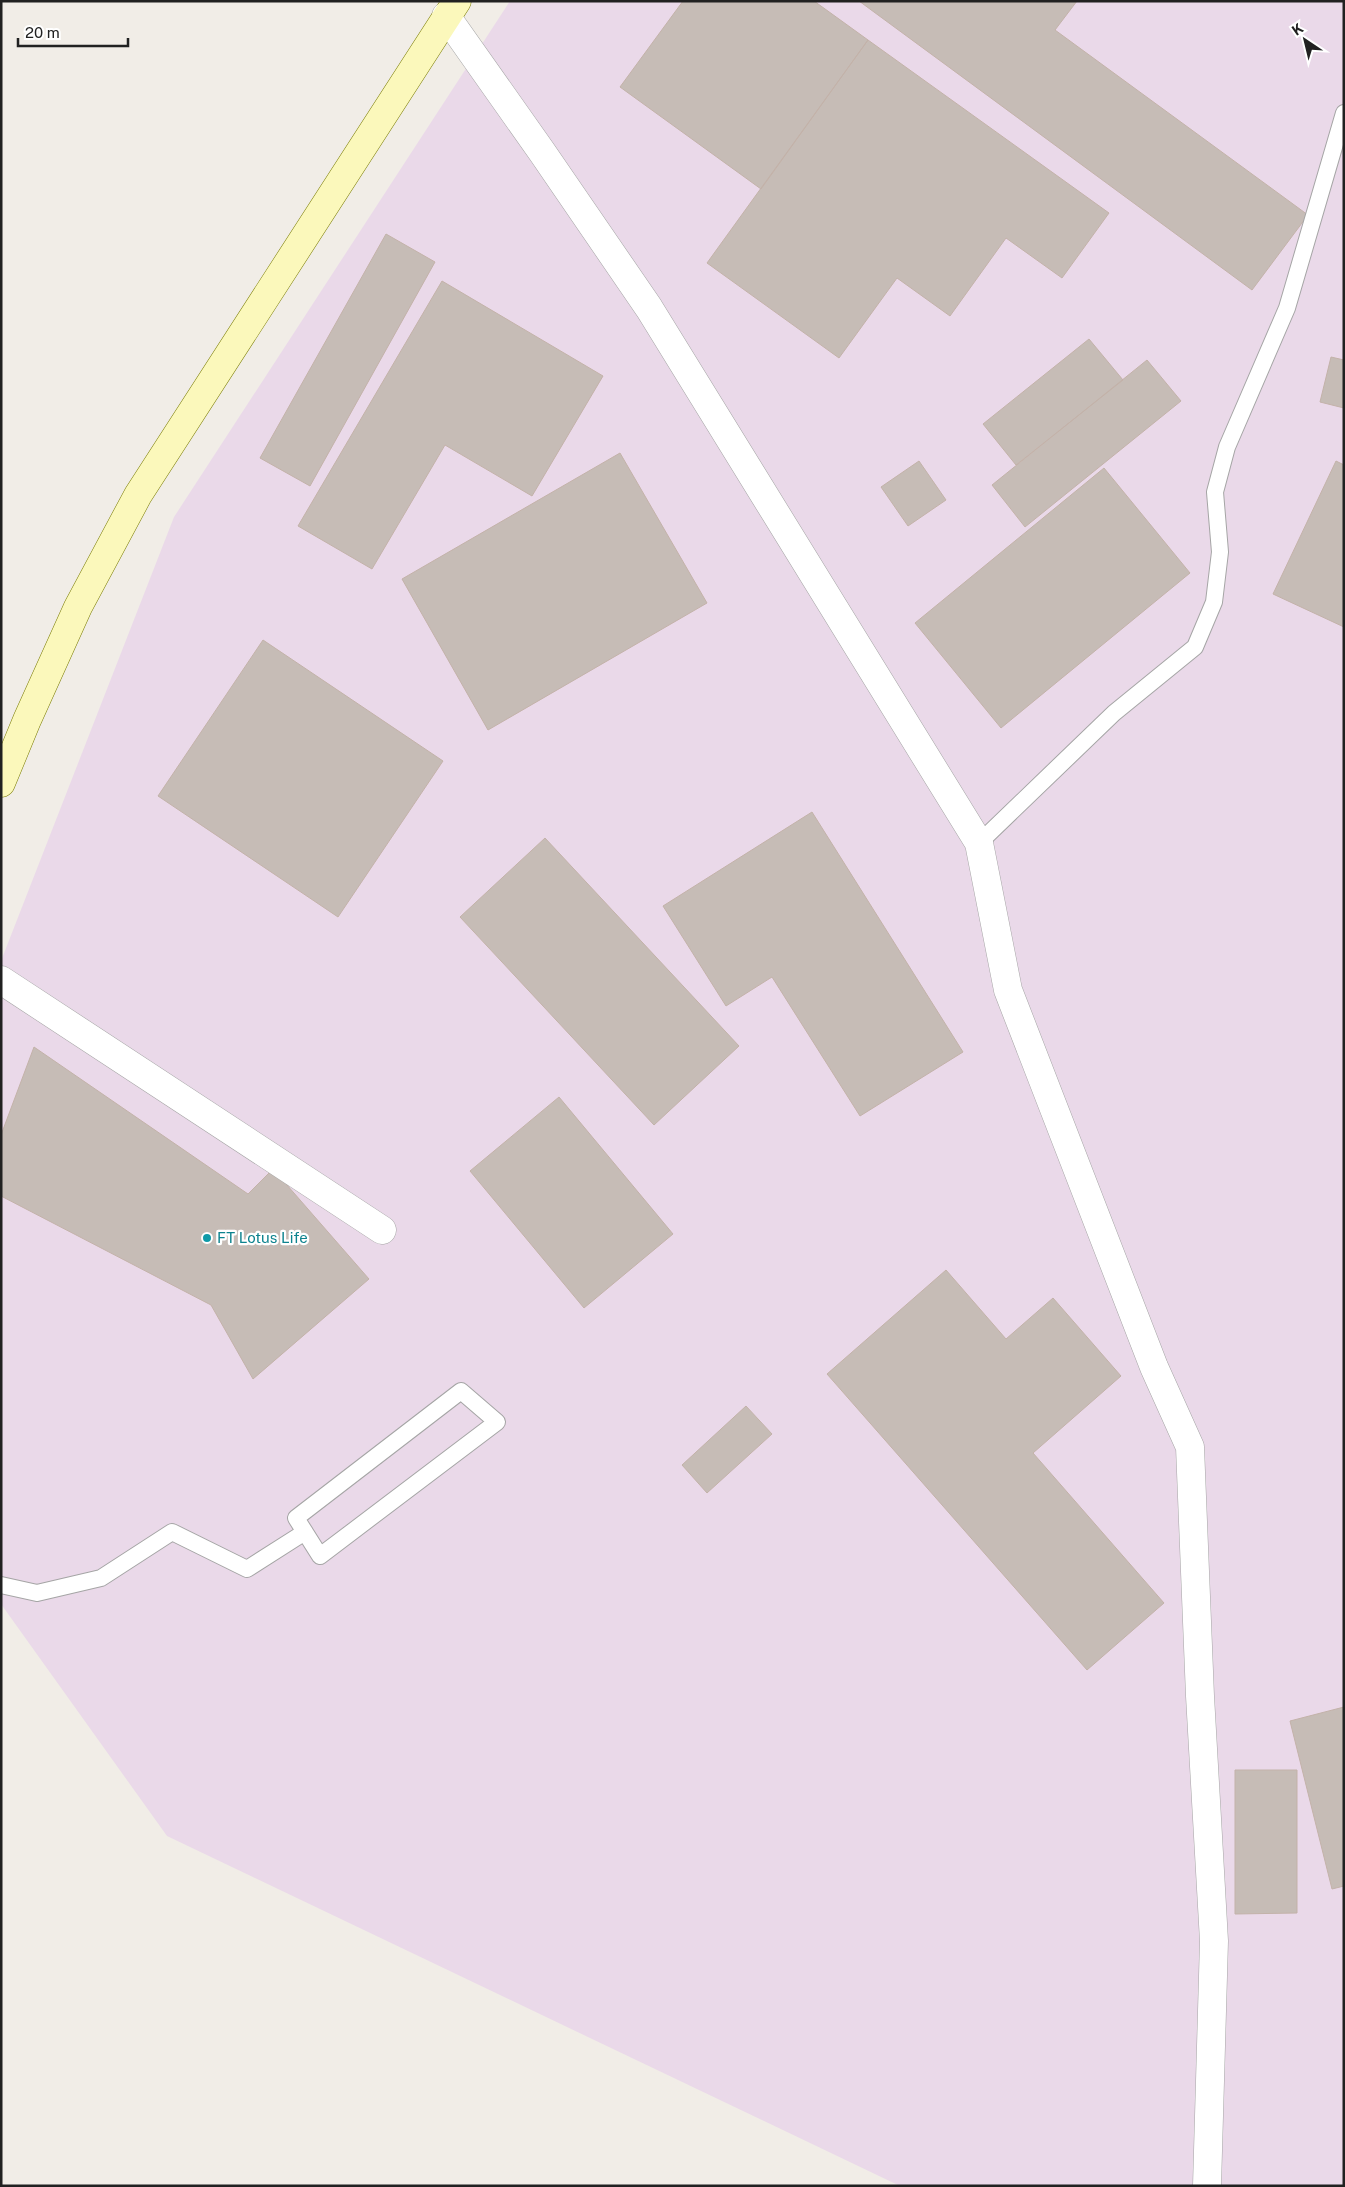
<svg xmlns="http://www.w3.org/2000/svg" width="1345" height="2187" viewBox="0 0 1345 2187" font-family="'Public Sans',sans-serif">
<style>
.industrial{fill:#ead9e9}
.building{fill:#c6bcb6;stroke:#c3b2a9}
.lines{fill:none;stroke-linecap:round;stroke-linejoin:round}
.lane-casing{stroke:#a5a5a5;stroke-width:18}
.street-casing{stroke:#a5a5a5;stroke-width:29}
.secondary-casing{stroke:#7a7c03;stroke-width:29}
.lane{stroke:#fff;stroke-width:16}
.street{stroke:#fff;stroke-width:28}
.secondary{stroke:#fbf8bb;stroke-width:28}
.culture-dot{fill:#0f9aa8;stroke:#fff;stroke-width:2}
.labels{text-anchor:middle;stroke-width:4.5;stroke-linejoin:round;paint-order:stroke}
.culture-label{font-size:15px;fill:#0d838f;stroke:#fff;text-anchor:start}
</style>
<rect width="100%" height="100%" fill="#f1ede7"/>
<path class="industrial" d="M510 1H1344V2186H900L167 1836 1 1604V961L174 517Z"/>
<path class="building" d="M683 1H814L868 40 761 189 620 87Z
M859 1H1077L1055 30 1308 215 1252 290Z
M868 40 1109 213 1062 278 1006 238 950 316 897 278 839 358 707 263Z
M386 234 435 262 310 486 260 458Z
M442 281 603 376 532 496 445 445 372 569 298 526Z
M1089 339 1123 380 1016 465 983 424Z
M1331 357 1344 360V408L1320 402Z
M1147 360 1181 401 1025 527 992 485Z
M620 453 707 603 488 730 402 579Z
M919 461 946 500 908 526 881 487Z
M1336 461 1344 465V627L1273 594Z
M1104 468 1190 573 1001 728 915 623Z
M263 640 443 761 338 917 158 796Z
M812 812 963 1052 860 1116 772 977 726 1006 663 906Z
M545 838 739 1046 654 1125 460 917Z
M34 1047 248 1194 273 1169 369 1279 253 1379 211 1305 1 1196V1135Z
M559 1097 673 1234 584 1308 470 1171Z
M946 1270 1006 1339 1053 1298 1121 1376 1033 1453 1164 1603 1087 1670 827 1374Z
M746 1406 772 1434 707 1493 682 1465Z
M1344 1707V1886L1332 1889 1290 1721Z
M1235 1770H1297V1913L1235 1914Z"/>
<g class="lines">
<defs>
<path id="lane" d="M979 843 1114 713 1195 647 1214 602 1220 552 1215 492 1227 447 1287 308 1344 113
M461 1391 497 1422 320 1556 296 1518Z
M1 1585 37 1593 101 1578 172 1532 247 1569 305 1532"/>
<path id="street" d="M446 16 542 152 649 308 979 843 1008 990 1154 1367 1190 1447 1200 1696 1214 1941 1207 2186
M1 980 382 1230"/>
<path id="secondary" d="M1 783 27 720 78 607 138 495 457 1"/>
</defs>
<use href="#lane" class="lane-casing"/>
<use href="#street" class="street-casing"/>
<use href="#secondary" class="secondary-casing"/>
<use href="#lane" class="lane"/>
<use href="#street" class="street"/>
<use href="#secondary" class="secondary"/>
</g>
<circle class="culture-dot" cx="207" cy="1238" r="5"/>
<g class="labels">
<g class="culture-label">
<text x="217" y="1243">FT Lotus Life</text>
</g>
</g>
<rect width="1345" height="2187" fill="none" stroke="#212121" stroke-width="5"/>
<g transform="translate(1305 40) rotate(325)" stroke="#ffffff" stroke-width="4" paint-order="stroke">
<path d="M0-4L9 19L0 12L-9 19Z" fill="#212121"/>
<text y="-8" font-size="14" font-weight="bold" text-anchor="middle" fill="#212121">K</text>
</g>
<path d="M18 38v8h110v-8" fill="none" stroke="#212121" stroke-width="2.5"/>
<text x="25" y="38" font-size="15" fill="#212121" stroke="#ffffff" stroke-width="4" paint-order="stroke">20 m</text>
</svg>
